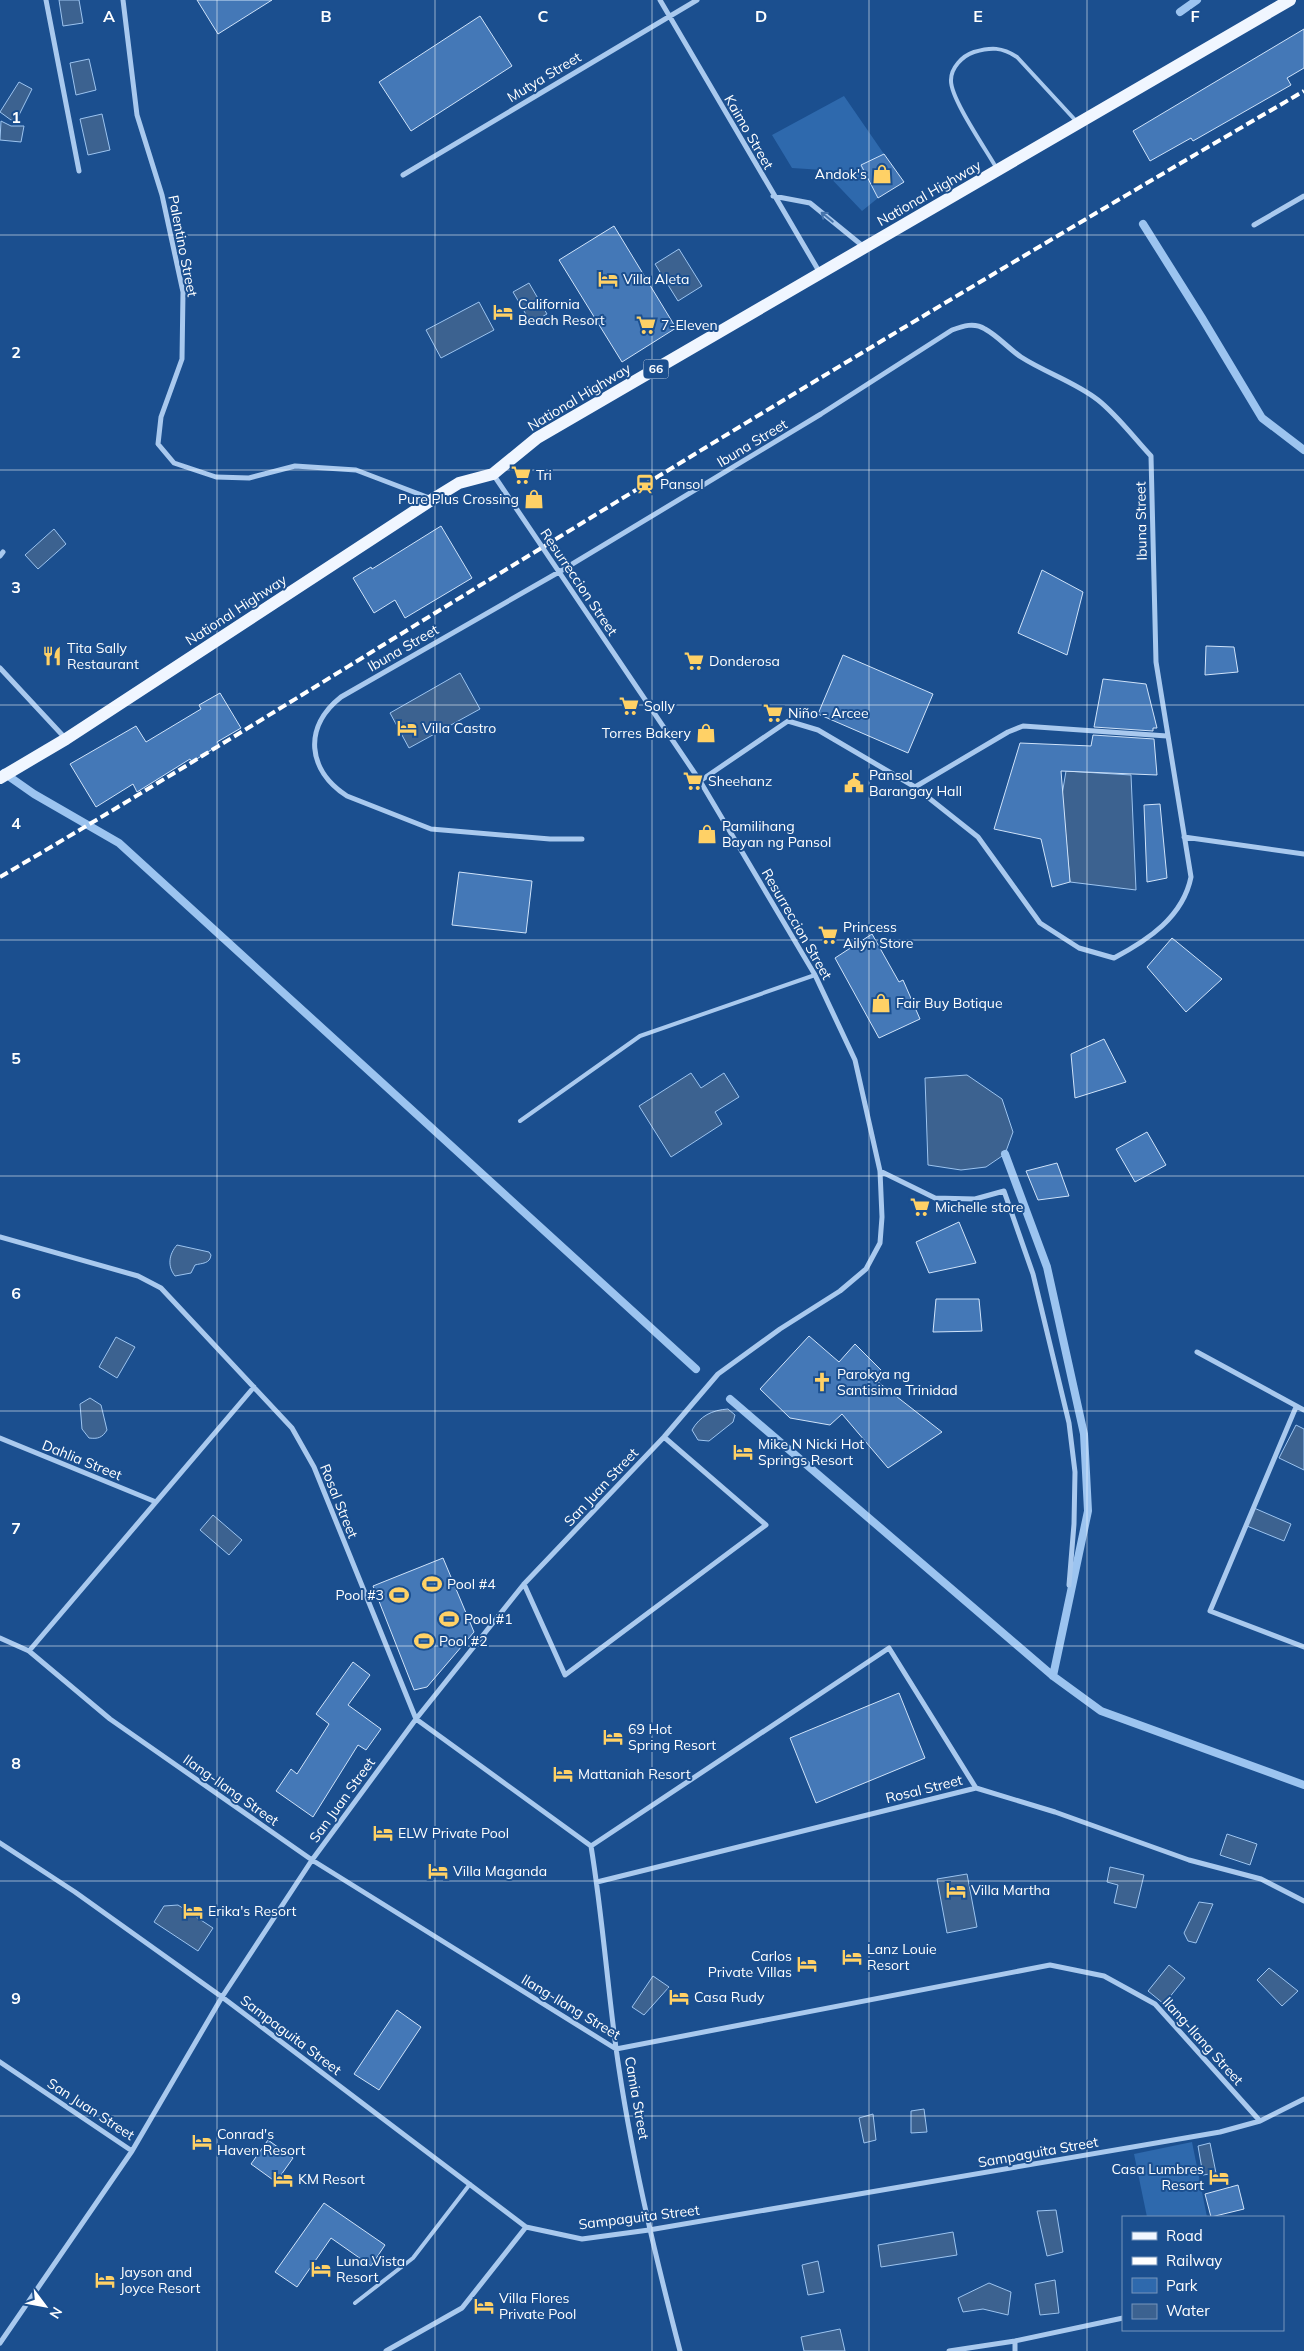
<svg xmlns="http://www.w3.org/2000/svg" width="1304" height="2351" viewBox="0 0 1304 2351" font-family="Mulish,sans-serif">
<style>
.green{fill:#2e69ad}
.water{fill:#3c6290;stroke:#9cc4f0}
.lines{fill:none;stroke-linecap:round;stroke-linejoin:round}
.stream{stroke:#9cc4f0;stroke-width:8}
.building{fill:#4478b7;stroke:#cfe3fa}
.lane{stroke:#a9c9ee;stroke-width:4}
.street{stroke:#a9c9ee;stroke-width:5}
.primary{stroke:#f0f6ff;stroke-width:12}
.rail{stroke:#fff;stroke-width:4;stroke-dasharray:9 4;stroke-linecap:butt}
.oneway{stroke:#4674ac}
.grid{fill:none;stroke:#fff;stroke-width:1;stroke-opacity:0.55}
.labels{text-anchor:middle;stroke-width:4;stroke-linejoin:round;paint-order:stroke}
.shield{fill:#1b4f8f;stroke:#bbcadd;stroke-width:1}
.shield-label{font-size:12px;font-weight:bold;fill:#fff}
.street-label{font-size:14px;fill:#fff;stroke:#1b4f8f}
.poi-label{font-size:14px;fill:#fff;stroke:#1b4f8f;text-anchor:start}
.grid-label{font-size:16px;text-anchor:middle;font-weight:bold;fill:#fff;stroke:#1b4f8f;stroke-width:4;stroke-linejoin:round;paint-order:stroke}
</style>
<rect width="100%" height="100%" fill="#1b4f8f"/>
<path class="green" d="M844 96 884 154 861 165 878 198 862 211 823 170 792 168 772 135Z
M1192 2142 1207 2217H1147L1134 2154Z"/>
<path class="water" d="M59 0H79L83 23 63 26Z
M89 59 96 90 76 95 70 63Z
M19 82 32 89 16 121 11 120 0 112Z
M102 114 110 150 88 155 80 119Z
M1 121 11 126H24L21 142 0 140Z
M679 249 702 286 678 301 655 264Z
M529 283 547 314 531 323 513 292Z
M479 302 494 330 441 358 426 330Z
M54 529 66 544 38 569 25 555Z
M460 673 480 709 409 748 390 713Z
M1066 771 1131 775 1136 890 1070 882 1062 795Z
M691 1073 701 1088 724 1073 739 1097 715 1112 722 1124 671 1157 639 1106Z
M967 1075 1002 1099 1013 1132 1005 1154 986 1167 961 1170 928 1165 925 1078Z
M177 1245 209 1252 211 1255C210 1264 202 1263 195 1265L191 1273 175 1276C167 1266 169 1254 177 1245Z
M116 1337 135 1347 117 1378 99 1367Z
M90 1398 101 1405 107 1430C102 1438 98 1439 89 1438L82 1429 80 1404Z
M728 1409 735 1415 733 1422 709 1441 698 1440 692 1430C700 1416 712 1410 728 1409Z
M1296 1425 1304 1429V1470L1279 1458Z
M1254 1508 1291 1524 1284 1541 1247 1526Z
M213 1515 242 1540 229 1555 200 1530Z
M1227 1834 1257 1844 1250 1865 1220 1855Z
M1110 1867 1144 1875 1136 1908 1114 1903 1118 1885 1107 1882Z
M967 1874 977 1927 947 1933 937 1879Z
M1199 1902 1213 1904 1196 1943 1188 1941 1184 1933Z
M178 1905 213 1928 198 1951 154 1922 164 1906Z
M1169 1965 1185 1978 1164 2004 1148 1991Z
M1269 1968 1298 1991 1282 2006 1257 1980Z
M653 1976 669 1987 644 2015 632 2007Z
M924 2109 927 2132 911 2133V2111Z
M873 2114 876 2140 864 2143 859 2118Z
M1210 2143 1216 2173 1203 2175 1198 2146Z
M1056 2210 1063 2252 1047 2256 1037 2211Z
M953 2232 957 2255 881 2267 878 2245Z
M818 2261 824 2292 808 2295 802 2265Z
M1055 2280 1059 2313 1040 2315 1035 2284Z
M989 2283 1011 2292 1008 2315 983 2309 963 2312 958 2298Z
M840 2329 845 2351H804L801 2337Z"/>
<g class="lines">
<path class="stream" d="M1180 12 1197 0
M1143 224 1202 318 1262 418 1304 450
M4 773 34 794 119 843 696 1369
M1005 1154 1047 1267 1084 1434 1088 1511 1053 1676
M730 1399 1053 1676 1101 1711 1304 1785"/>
</g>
<path class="building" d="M197 0H272L218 34Z
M480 16 512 66 411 131 379 82Z
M1304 29V68L1287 78 1291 85 1193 141 1191 138 1150 161 1133 131Z
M884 154 904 182 878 198 861 165Z
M614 226 676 328 622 362 559 260Z
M441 526 472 578 405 618 395 600 374 613 353 578 371 567 372 569Z
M1042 570 1083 592 1067 655 1018 633Z
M1206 646 1234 647 1238 672 1205 675Z
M843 655 933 694 908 753 818 714Z
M1103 679 1146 684 1157 728H1153V731L1094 727Z
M220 693 241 728 217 742 219 745 192 762 190 759 137 792 133 784 96 807 70 764 136 726 146 742 201 709 199 705Z
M1093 735 1154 739 1157 775 1061 771 1070 882 1052 887 1041 839 994 829 1020 743 1091 746Z
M1160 804 1167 878 1147 882 1144 805Z
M459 872 532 881 526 933 452 925Z
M872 934 899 982 903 980 920 1019 879 1038 835 958Z
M1172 938 1222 979 1186 1012 1147 967Z
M1104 1039 1126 1082 1075 1098 1071 1054Z
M1147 1132 1166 1165 1135 1182 1116 1149Z
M1057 1163 1069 1196 1038 1200 1026 1171Z
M959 1222 976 1263 929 1273 916 1242Z
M936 1299H979L982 1331 933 1332Z
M809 1336 839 1362 855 1344 886 1375 878 1382 942 1432 888 1468 842 1414 830 1425 790 1418 760 1389Z
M443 1558 474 1632 427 1687 414 1690 373 1586Z
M353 1662 370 1675 348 1705 381 1729 366 1750 358 1745 313 1817 276 1791 291 1769 297 1774 329 1724 316 1714Z
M899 1693 925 1758 816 1803 790 1738Z
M397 2010 421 2027 379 2090 354 2074Z
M268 2140 293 2158 276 2182 251 2164Z
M1238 2185 1244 2209 1211 2217 1205 2194Z
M324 2203 385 2245 371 2266 331 2238 297 2287 275 2272Z"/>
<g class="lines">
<path class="lane" d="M997 169C987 151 950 98 951 80 951 68 962 56 974 52 991 47 1002 47 1017 57L1077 122
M520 1121 640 1036 815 975
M355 2303 413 2258 470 2184"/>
<path class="street" d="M46 0 79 171
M123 0 137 115 162 195 183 292 182 359 161 417 158 444 174 463 216 477 249 478 295 466 356 470 432 499
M660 0 820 273
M403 175 697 0
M773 196 810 203 864 247
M1254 225 1304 196
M0 556 3 552
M0 668 66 739
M700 781 788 721 818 730 915 787 1008 732 1023 726 1167 736
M1184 837 1304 854
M582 839H550L431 829 347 796C307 770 303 727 341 697L559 572 821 414 952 330C963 326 974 322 985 329 998 336 1009 349 1021 357 1046 373 1075 382 1098 400 1118 416 1134 438 1151 456L1156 662 1191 877C1183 917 1148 940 1114 958L1079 948 1040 923 978 837 915 787
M880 1171 935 1198 975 1199 1004 1191 1033 1274 1069 1423 1075 1472 1074 1524 1069 1585
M0 1237 138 1276 161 1288 292 1428 314 1467 416 1719 591 1846
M1197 1352 1304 1410
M1296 1407 1210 1611 1304 1647
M0 1438 156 1502
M524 1584 565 1675 766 1525 664 1437
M0 1638 29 1651 110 1719 312 1860 616 2049 1050 1965 1104 1976 1155 2004 1260 2121
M29 1651 254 1387
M0 1843 75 1892 222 1997 526 2227 582 2239 649 2230 1220 2132 1260 2121 1304 2099
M591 1846 889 1648 976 1788
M591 1846C602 1913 607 1981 616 2048 630 2150 654 2251 680 2351
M597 1882 976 1788 1055 1812 1189 1860 1261 1879 1304 1901
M0 2062 132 2151 222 1997 312 1860 416 1719 524 1584 664 1437 718 1374 780 1329 840 1291 866 1269 880 1243 882 1217 880 1171 855 1060 815 975 700 781 493 474
M1015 2341V2351
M0 2343 132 2151
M386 2351 462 2308 526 2227
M949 2351 1015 2341 1123 2318"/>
<path class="primary" d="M0 778 66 739 433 499 459 483 493 474 537 438 1290 0"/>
<path class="rail" d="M0 877C183 770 362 657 543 547 795 392 1048 240 1304 91"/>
</g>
<defs><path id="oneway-shaft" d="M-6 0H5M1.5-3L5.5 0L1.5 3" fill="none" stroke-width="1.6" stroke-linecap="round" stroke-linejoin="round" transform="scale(1.25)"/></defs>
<use class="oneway" href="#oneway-shaft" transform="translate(827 217) rotate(-141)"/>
<path class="grid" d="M217 0V2351M435 0V2351M652 0V2351M869 0V2351M1087 0V2351M0 235H1304M0 470H1304M0 705H1304M0 940H1304M0 1176H1304M0 1411H1304M0 1646H1304M0 1881H1304M0 2116H1304"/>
<defs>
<symbol id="shop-bare" viewBox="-9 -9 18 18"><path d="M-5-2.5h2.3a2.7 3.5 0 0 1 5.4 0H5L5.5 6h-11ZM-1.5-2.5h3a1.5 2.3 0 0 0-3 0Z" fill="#ffd166" stroke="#1b4f8f" stroke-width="2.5" paint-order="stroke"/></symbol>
<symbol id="hotel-bare" viewBox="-9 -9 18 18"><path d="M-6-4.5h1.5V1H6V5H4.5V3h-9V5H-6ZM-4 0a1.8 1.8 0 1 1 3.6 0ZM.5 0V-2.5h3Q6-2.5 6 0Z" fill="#ffd166" stroke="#1b4f8f" stroke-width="2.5" paint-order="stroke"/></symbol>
<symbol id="supermarket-bare" viewBox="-9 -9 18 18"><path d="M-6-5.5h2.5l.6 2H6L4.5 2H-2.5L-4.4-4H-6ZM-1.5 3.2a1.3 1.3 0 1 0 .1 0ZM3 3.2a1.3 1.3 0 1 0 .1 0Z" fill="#ffd166" stroke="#1b4f8f" stroke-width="2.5" paint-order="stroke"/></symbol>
<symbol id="station-bare" viewBox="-9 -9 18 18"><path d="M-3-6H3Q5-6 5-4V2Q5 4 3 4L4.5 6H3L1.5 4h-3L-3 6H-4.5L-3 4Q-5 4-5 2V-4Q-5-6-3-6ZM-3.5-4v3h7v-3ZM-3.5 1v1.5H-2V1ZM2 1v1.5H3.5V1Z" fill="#ffd166" stroke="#1b4f8f" stroke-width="2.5" paint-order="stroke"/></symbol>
<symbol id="restaurant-bare" viewBox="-9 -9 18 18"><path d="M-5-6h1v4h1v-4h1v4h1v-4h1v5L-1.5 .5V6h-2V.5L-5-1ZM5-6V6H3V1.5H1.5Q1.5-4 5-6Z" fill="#ffd166" stroke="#1b4f8f" stroke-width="2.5" paint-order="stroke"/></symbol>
<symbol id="civic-bare" viewBox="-9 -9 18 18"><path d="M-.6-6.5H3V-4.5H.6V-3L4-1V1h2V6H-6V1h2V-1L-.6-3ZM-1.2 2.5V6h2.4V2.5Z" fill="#ffd166" stroke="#1b4f8f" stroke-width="2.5" paint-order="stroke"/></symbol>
<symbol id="church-bare" viewBox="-9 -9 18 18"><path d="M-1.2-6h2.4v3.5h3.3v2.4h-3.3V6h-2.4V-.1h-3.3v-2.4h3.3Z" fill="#ffd166" stroke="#1b4f8f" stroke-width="2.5" paint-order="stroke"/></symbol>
<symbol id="stadium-bare" viewBox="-9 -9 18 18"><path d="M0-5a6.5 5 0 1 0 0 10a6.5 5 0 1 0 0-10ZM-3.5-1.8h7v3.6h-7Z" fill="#ffd166" stroke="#1b4f8f" stroke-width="2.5" paint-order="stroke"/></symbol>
</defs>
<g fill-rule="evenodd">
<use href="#shop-bare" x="868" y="160" width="28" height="28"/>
<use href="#hotel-bare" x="594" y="265" width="28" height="28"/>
<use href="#hotel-bare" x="489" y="298" width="28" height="28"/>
<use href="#supermarket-bare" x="632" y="311" width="28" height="28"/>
<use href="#supermarket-bare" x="507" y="461" width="28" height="28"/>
<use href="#station-bare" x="631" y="470" width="28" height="28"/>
<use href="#shop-bare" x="520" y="485" width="28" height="28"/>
<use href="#restaurant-bare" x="38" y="642" width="28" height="28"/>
<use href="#supermarket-bare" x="680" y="647" width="28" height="28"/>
<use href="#supermarket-bare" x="615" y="692" width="28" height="28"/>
<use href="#supermarket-bare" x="759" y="699" width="28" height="28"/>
<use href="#hotel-bare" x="393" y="714" width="28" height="28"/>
<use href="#shop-bare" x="692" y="719" width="28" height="28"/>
<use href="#supermarket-bare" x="679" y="767" width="28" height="28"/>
<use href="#civic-bare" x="840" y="769" width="28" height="28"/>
<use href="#shop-bare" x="693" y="820" width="28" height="28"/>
<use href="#supermarket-bare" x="814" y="921" width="28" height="28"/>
<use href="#shop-bare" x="867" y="989" width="28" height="28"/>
<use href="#supermarket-bare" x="906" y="1193" width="28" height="28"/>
<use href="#church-bare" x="808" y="1368" width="28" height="28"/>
<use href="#hotel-bare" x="729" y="1438" width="28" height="28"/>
<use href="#stadium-bare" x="418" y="1570" width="28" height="28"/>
<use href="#stadium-bare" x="385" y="1581" width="28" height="28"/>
<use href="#stadium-bare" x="435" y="1605" width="28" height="28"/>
<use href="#stadium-bare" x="410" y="1627" width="28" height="28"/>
<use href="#hotel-bare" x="599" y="1723" width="28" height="28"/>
<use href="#hotel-bare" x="549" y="1760" width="28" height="28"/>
<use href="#hotel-bare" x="369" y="1819" width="28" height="28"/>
<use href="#hotel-bare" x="424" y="1857" width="28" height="28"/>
<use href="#hotel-bare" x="942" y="1876" width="28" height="28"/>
<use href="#hotel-bare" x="179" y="1897" width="28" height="28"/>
<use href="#hotel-bare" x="838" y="1943" width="28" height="28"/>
<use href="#hotel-bare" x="793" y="1950" width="28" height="28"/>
<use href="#hotel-bare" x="665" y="1983" width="28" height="28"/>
<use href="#hotel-bare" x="188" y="2128" width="28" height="28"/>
<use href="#hotel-bare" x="1205" y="2163" width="28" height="28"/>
<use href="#hotel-bare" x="269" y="2165" width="28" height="28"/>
<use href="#hotel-bare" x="307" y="2255" width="28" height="28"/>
<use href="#hotel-bare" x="91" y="2266" width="28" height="28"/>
<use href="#hotel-bare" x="470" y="2292" width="28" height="28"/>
</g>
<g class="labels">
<rect class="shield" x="643.5" y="359.5" width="25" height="19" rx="4"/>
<g class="shield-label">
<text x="656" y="373">66</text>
</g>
<g class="street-label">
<text transform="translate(544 77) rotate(-31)" y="5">Mutya Street</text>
<text transform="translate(749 132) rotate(60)" y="5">Kaimo Street</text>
<text transform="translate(929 193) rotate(-30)" y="5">National Highway</text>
<text transform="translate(183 246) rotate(79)" y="5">Palentino Street</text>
<text transform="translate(579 397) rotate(-31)" y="5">National Highway</text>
<text transform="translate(752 443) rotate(-31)" y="5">Ibuna Street</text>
<text transform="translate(1141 521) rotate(-91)" y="5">Ibuna Street</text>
<text transform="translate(579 582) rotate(56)" y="5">Resurreccion Street</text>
<text transform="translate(236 610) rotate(-33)" y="5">National Highway</text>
<text transform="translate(403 648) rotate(-30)" y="5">Ibuna Street</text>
<text transform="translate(797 924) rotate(60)" y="5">Resurreccion Street</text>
<text transform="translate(82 1460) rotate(22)" y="5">Dahlia Street</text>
<text transform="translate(601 1487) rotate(-47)" y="5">San Juan Street</text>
<text transform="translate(339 1501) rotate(68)" y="5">Rosal Street</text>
<text transform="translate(924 1789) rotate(-14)" y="5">Rosal Street</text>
<text transform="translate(231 1790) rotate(35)" y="5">Ilang-Ilang Street</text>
<text transform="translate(342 1800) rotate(-54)" y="5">San Juan Street</text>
<text transform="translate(571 2007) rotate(31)" y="5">Ilang-Ilang Street</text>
<text transform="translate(291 2035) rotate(37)" y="5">Sampaguita Street</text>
<text transform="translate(1203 2041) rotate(48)" y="5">Ilang-Ilang Street</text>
<text transform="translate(637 2098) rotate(80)" y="5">Camia Street</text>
<text transform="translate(91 2109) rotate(33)" y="5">San Juan Street</text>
<text transform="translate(1038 2152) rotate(-10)" y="5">Sampaguita Street</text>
<text transform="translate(639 2217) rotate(-7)" y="5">Sampaguita Street</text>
</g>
<g class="poi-label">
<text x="867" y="179" text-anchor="end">Andok's</text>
<text x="623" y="284">Villa Aleta</text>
<text x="518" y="309">California<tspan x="518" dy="16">Beach Resort</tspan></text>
<text x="661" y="330">7-Eleven</text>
<text x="536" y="480">Tri</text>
<text x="660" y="489">Pansol</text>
<text x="519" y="504" text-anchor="end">Pure Plus Crossing</text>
<text x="67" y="653">Tita Sally<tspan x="67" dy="16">Restaurant</tspan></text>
<text x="709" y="666">Donderosa</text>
<text x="644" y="711">Solly</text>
<text x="788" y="718">Niño - Arcee</text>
<text x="422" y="733">Villa Castro</text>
<text x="691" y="738" text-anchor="end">Torres Bakery</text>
<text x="869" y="780">Pansol<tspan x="869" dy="16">Barangay Hall</tspan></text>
<text x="708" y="786">Sheehanz</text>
<text x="722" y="831">Pamilihang<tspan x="722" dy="16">Bayan ng Pansol</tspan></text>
<text x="843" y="932">Princess<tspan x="843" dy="16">Ailyn Store</tspan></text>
<text x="896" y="1008">Fair Buy Botique</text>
<text x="935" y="1212">Michelle store</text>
<text x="837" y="1379">Parokya ng<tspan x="837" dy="16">Santisima Trinidad</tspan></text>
<text x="758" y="1449">Mike N Nicki Hot<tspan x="758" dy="16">Springs Resort</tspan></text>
<text x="447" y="1589">Pool #4</text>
<text x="384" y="1600" text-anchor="end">Pool #3</text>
<text x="464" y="1624">Pool #1</text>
<text x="439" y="1646">Pool #2</text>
<text x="628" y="1734">69 Hot<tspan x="628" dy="16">Spring Resort</tspan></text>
<text x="578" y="1779">Mattaniah Resort</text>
<text x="398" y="1838">ELW Private Pool</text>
<text x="453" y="1876">Villa Maganda</text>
<text x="971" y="1895">Villa Martha</text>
<text x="208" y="1916">Erika's Resort</text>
<text x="867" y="1954">Lanz Louie<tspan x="867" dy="16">Resort</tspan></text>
<text x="792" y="1961" text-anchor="end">Carlos<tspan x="792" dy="16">Private Villas</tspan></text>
<text x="694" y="2002">Casa Rudy</text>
<text x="217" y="2139">Conrad's<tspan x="217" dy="16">Haven Resort</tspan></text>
<text x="1204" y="2174" text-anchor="end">Casa Lumbres<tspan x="1204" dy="16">Resort</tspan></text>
<text x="298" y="2184">KM Resort</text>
<text x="336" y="2266">Luna Vista<tspan x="336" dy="16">Resort</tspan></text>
<text x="120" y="2277">Jayson and<tspan x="120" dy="16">Joyce Resort</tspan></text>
<text x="499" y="2303">Villa Flores<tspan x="499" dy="16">Private Pool</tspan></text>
</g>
</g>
<g class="grid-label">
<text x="109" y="22">A</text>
<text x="326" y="22">B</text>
<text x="543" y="22">C</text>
<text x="761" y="22">D</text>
<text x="978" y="22">E</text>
<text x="1195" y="22">F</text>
<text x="16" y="123">1</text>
<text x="16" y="358">2</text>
<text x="16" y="593">3</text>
<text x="16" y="829">4</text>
<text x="16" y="1064">5</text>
<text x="16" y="1299">6</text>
<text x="16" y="1534">7</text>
<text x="16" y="1769">8</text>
<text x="16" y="2004">9</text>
</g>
<rect x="1122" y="2216" width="162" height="115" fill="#1b4f8f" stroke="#7695bc"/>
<rect x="1132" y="2232" width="25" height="8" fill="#f0f6ff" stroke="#7695bc"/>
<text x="1166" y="2241" font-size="15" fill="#ffffff">Road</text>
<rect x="1132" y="2257" width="25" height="8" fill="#ffffff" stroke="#7695bc"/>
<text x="1166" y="2266" font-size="15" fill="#ffffff">Railway</text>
<rect x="1132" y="2278" width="25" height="15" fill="#2e69ad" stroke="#7695bc"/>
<text x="1166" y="2291" font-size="15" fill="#ffffff">Park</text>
<rect x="1132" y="2304" width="25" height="15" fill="#3c6290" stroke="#7695bc"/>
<text x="1166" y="2316" font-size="15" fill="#ffffff">Water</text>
<g transform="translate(45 2306) rotate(122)" stroke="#1b4f8f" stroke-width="4" paint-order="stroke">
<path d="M0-4L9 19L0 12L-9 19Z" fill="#ffffff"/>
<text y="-8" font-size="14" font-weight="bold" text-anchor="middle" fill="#ffffff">N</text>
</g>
</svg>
